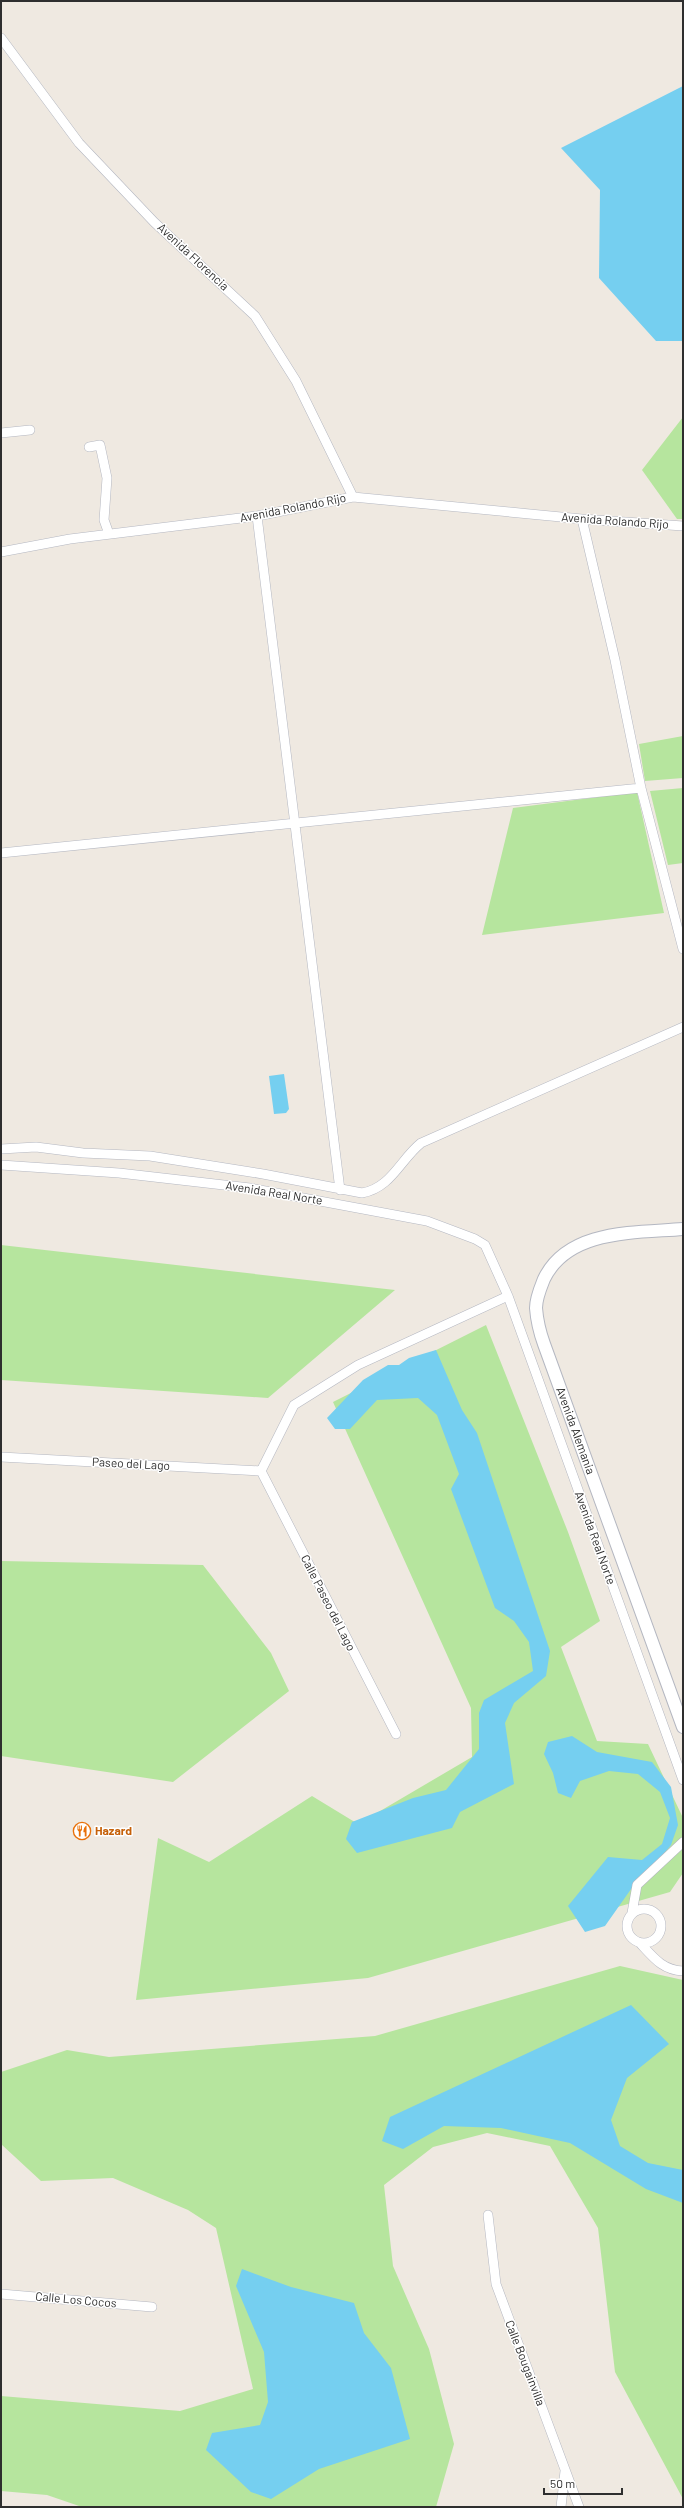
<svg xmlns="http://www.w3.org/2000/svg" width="684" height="2508" viewBox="0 0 684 2508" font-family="Barlow,sans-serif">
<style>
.green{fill:#b6e59e}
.water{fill:#75cff0}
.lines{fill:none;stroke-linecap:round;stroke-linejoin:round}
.street-casing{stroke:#b4b7c1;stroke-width:10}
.secondary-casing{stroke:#b4b7c1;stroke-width:14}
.street{stroke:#fff;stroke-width:9}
.secondary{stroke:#fff;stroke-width:12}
.labels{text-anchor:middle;stroke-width:3;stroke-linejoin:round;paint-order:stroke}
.street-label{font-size:12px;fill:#2e2e2e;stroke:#fff}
.food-label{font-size:12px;font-weight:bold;fill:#c56008;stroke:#fff;text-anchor:start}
</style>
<rect width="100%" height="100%" fill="#efe9e1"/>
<path class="green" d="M683 417V519H677L642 470Z
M683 736V778L645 781 639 744Z
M683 788V863L668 865 650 791Z
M637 792 664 913 482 935 513 808Z
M1 1245 395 1290 268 1398 1 1380Z
M486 1325 568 1532 600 1621 561 1647 597 1741 648 1744 683 1818V1873L670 1892 368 1978 136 2000 158 1838 209 1862 312 1796 358 1824 472 1757 471 1708 333 1402Z
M1 1561 203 1565 271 1653 289 1691 173 1782 1 1756Z
M620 1966 683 1980V2499L615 2372 598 2228 550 2146 487 2133 433 2147 384 2185 393 2266 429 2349 454 2444 436 2507H82L47 2495 1 2491V2396L180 2411 253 2389 216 2228 188 2210 113 2178 41 2181 1 2144V2072L67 2050 109 2057 375 2036Z"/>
<path class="water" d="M683 86V341H656L599 278 600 190 561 148Z
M284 1074 289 1109 286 1113 274 1114 269 1076Z
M436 1350 462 1410 477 1433 550 1651 546 1676 514 1703 505 1723 514 1784 460 1812 452 1828 357 1853 346 1839 352 1822 413 1798 446 1790 479 1749V1713L484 1700 533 1671 529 1642 514 1621 495 1608 451 1489 459 1474 437 1415 418 1398 377 1400 350 1429H335L327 1418 363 1380 388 1365H399L409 1358Z
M572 1736 597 1752 652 1762 671 1787 678 1825 671 1845 651 1869 636 1882 605 1926 585 1932 568 1906 608 1857 642 1860 662 1844 670 1818 660 1792 638 1774 609 1771 580 1781 571 1798 558 1793 553 1773 544 1754 548 1742Z
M631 2005 669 2044 627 2078 611 2120 620 2146 648 2163 683 2170V2203L646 2189 570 2143 501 2128 444 2126 403 2149 382 2141 390 2117Z
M242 2269 291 2287 354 2303 364 2333 391 2368 410 2439 319 2469 271 2499 251 2492 206 2450 212 2433 260 2425 268 2402 264 2352 236 2286Z"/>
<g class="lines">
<defs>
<path id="street" d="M1 38 79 143 154 222 255 316 296 381 353 497
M1 433 30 430
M89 447 100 445 107 478 104 520 109 534
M257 516 340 1190
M582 519 615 660 641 788 683 949
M1 552 70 539 257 516 353 497 582 519 683 526
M1 853 641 788
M1 1149 36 1147 83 1153 150 1156 263 1174 362 1193C391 1188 400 1160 421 1143L683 1027
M1 1165 119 1173 250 1188 427 1221 475 1239 485 1245 508 1296 683 1780
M1 1457 261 1471
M261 1471 294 1405 358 1365 508 1296
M261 1471 396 1734
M627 1926a17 17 0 1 1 34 0a17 17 0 1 1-34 0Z
M632 1913 637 1885 683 1842
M639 1942C653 1957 662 1970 683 1971
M488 2215 496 2284 579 2507
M1 2294 152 2307
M561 2507 565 2471"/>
<g id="secondary">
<path id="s1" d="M683 1229C635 1233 568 1229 544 1279 540 1289 536 1298 536 1308 537 1321 540 1333 544 1344L683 1727"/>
</g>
</defs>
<use href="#street" class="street-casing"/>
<use href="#secondary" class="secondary-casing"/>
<use href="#street" class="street"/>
<use href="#secondary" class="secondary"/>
</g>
<defs>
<symbol id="restaurant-ring" viewBox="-11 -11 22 22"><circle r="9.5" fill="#fff" stroke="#e8710a" stroke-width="1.5"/><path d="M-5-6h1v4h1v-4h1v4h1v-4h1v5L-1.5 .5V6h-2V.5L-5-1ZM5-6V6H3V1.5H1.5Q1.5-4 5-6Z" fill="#e8710a"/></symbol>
</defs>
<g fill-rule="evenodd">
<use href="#restaurant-ring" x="72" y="1821" width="20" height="20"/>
</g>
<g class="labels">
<g class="street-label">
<text transform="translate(193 257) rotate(43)" y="4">Avenida Florencia</text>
<text transform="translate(293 508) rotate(-11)" y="4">Avenida Rolando Rijo</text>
<text transform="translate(615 521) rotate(4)" y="4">Avenida Rolando Rijo</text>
<text transform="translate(274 1193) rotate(9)" y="4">Avenida Real Norte</text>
<text dy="4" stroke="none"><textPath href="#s1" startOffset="315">Avenida Alemania</textPath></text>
<text transform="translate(131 1464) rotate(3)" y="4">Paseo del Lago</text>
<text transform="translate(595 1538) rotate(70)" y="4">Avenida Real Norte</text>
<text transform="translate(328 1603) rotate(63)" y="4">Calle Paseo del Lago</text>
<text transform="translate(76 2300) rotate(5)" y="4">Calle Los Cocos</text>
<text transform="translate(525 2363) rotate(69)" y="4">Calle Bougainvilla</text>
</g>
<g class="food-label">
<text x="95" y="1835">Hazard</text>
</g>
</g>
<rect width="684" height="2508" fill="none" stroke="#2e2e2e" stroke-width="4"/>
<path d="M544 2488v6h78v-6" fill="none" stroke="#2e2e2e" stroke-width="2"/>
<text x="550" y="2488" font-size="12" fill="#2e2e2e" stroke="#ffffff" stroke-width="3" paint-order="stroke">50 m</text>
</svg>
